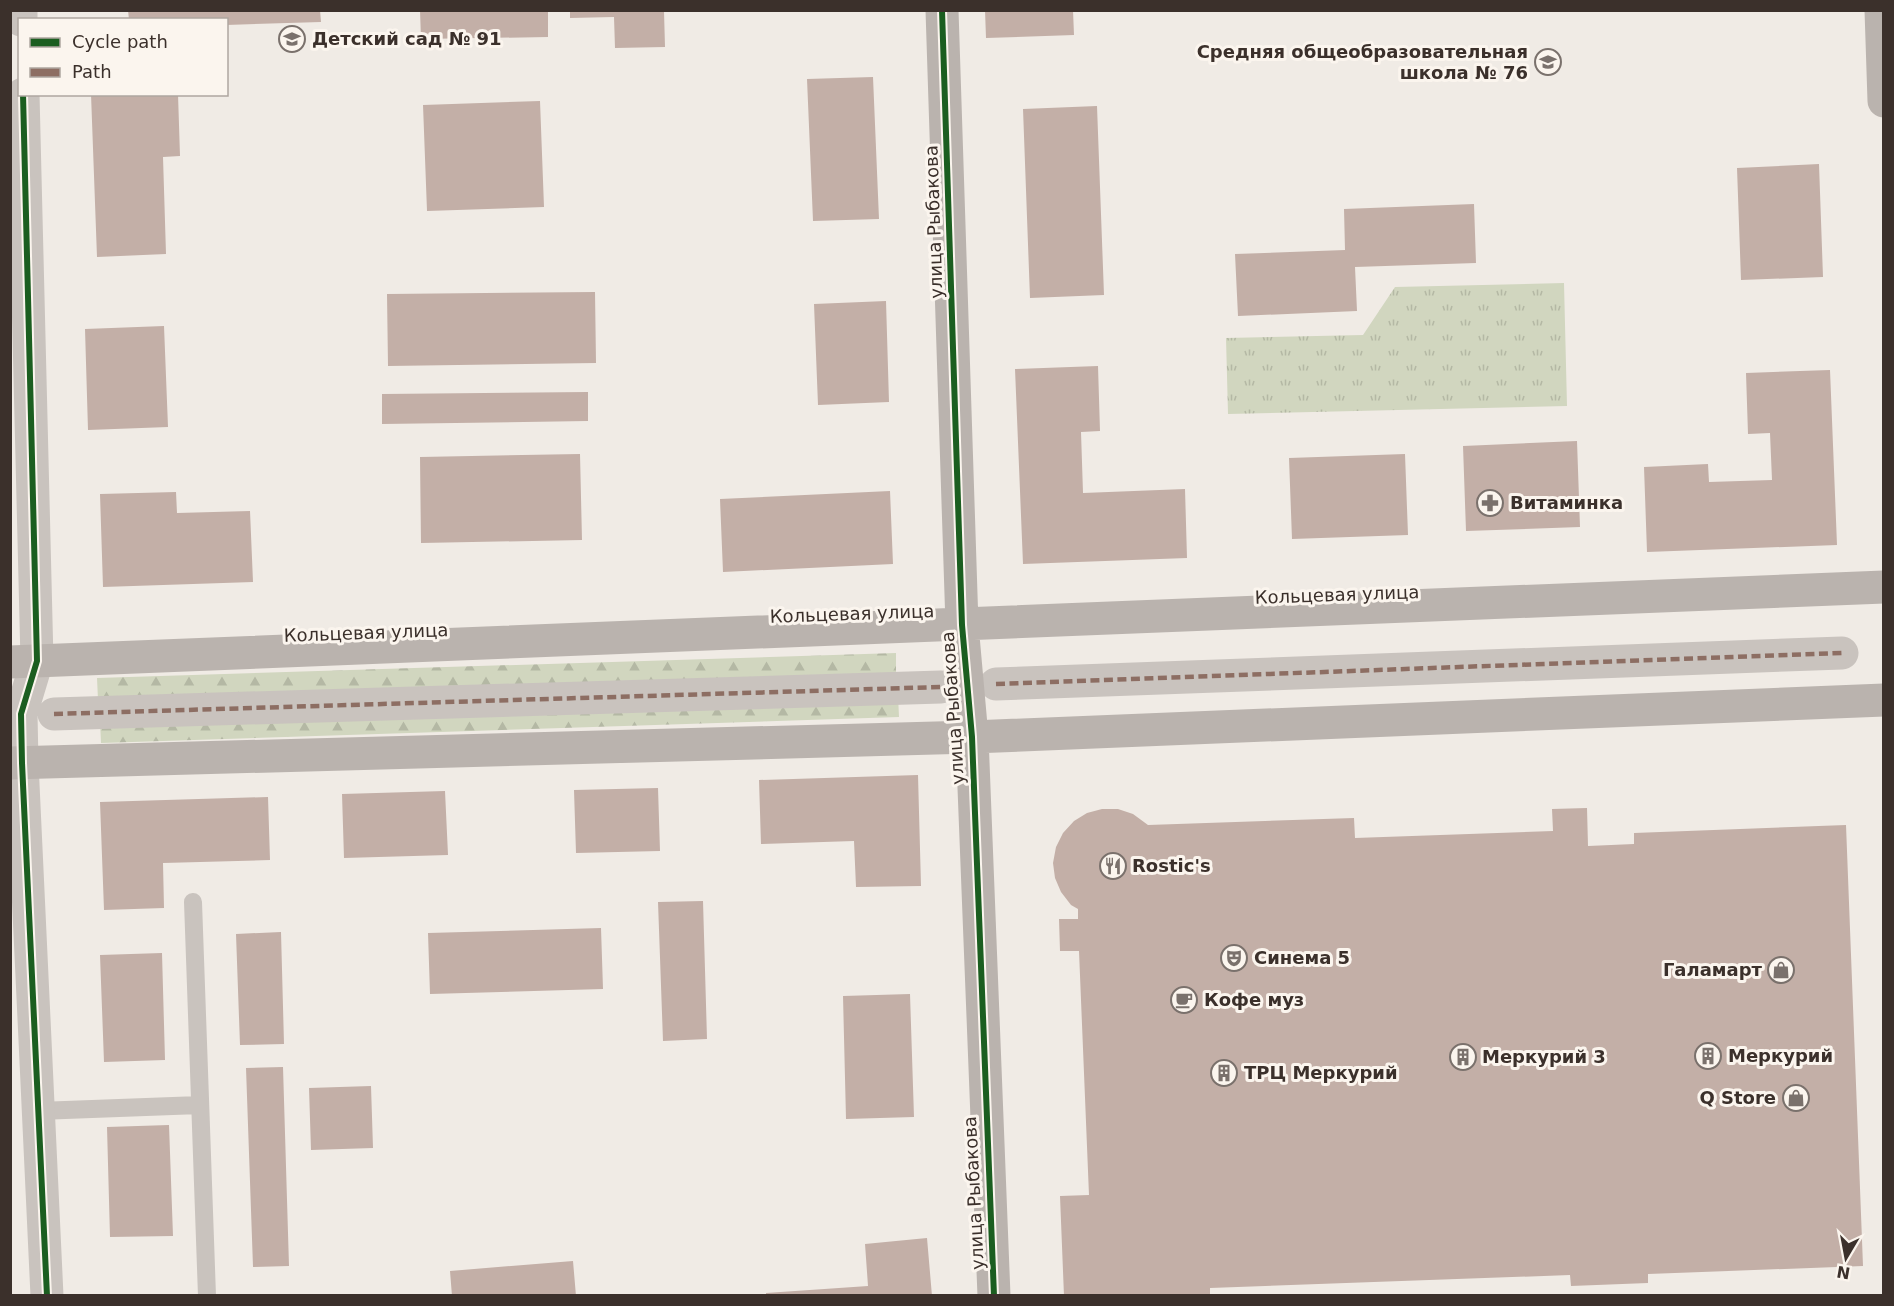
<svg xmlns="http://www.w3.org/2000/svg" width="1894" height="1306" viewBox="0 0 1894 1306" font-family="'DejaVu Sans',sans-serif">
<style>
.grass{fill:url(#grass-tufts)}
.forest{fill:url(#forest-firs)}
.building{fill:#c3afa7}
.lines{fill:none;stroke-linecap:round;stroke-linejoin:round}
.lane{stroke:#c9c3be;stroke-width:18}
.street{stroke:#c9c3be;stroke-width:33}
.secondary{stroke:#bab3ae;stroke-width:33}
.quiet{stroke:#8d6e63;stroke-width:4.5;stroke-dasharray:9 4.5;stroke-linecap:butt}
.cycleway-casing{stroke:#fbf5ee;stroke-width:10}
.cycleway{stroke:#1b5e20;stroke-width:6}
.labels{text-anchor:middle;stroke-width:6;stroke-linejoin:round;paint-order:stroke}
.poi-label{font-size:18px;font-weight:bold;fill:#3b302b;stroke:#fbf5ee;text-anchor:start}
.street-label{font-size:18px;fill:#3b302b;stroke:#fbf5ee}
</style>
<defs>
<pattern id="grass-tufts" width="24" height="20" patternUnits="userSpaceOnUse" patternTransform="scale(1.5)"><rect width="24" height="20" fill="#d1d6bf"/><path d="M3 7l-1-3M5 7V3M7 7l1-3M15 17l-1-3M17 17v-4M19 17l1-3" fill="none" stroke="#b4b8a4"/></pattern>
<pattern id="forest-firs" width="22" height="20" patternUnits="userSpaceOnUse" patternTransform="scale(1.5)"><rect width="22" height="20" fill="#d1d6bf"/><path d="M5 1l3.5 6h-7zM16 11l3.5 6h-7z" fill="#b4b8a4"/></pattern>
</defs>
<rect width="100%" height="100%" fill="#f0ebe5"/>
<path class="grass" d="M1564 283 1567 406 1228 414 1226 338 1363 335 1395 287Z"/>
<path class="forest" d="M896 653V675L98 700 97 678Z
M898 695 899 717 101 743 100 721Z"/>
<path class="building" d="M128 10H320L321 22 226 25V20H129Z
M420 10H548V37L421 39Z
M570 10 664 11 665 47 615 48 614 17 570 18Z
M985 10H1073L1074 35 986 38Z
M873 77 879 219 813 221 807 79Z
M91 94H178L180 156 163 157 166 254 97 257Z
M540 101 544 207 427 211 423 105Z
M1097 106 1104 295 1030 298 1023 109Z
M1819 164 1823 277 1741 280 1737 168Z
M1474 204 1476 263 1355 267 1357 311 1238 316 1235 254 1345 250 1344 209Z
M595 292 596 363 388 366 387 294Z
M886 301 889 402 818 405 814 304Z
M164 326 168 427 88 430 85 329Z
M1098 366 1100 431 1081 432 1083 493 1185 489 1187 558 1023 564 1015 369Z
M1830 370 1837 545 1647 552 1644 467 1708 464 1709 482 1772 480 1770 433 1748 434 1746 373Z
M588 392V421L382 424V394Z
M1577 441 1580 527 1466 531 1463 446Z
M580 454 582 540 421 543 420 457Z
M1405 454 1408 535 1292 539 1289 458Z
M890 491 893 564 723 572 720 499Z
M176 492 177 513 250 511 253 582 103 587 100 494Z
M918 775 921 886 856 887 854 841 761 844 759 780Z
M658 788 660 851 576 853 574 790Z
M445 791 448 855 344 858 342 794Z
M268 797 270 860 163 863 164 908 104 910 100 802Z
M1587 808 1588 846 1634 844V833L1846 825 1863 1266 1648 1274V1283L1571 1286 1570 1275 1210 1288V1296H1064L1060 1196 1089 1195 1079 951H1060L1059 919H1078V909L1071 905 1061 892 1055 878 1053 863 1056 847 1063 833 1074 821 1087 813 1102 809H1118L1133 814 1148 825 1354 818 1355 838 1553 831 1552 809Z
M703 901 707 1039 663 1041 658 902Z
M601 928 603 989 430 994 428 933Z
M281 932 284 1044 240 1045 236 934Z
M162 953 165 1060 104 1062 100 955Z
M910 994 914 1117 846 1119 843 996Z
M283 1067 289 1266 253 1267 246 1068Z
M371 1086 373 1148 311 1150 309 1088Z
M169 1125 173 1236 110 1237 107 1127Z
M927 1238 932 1296H766V1293L868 1286 865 1244Z
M573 1261 576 1296H452L450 1271Z"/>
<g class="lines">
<path class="lane" d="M193 902 207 1296
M38 1111 200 1105"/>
<path class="street" d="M21 10V20
M23 94 37 661 21 714 22 763 47 1296
M996 684 1842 653
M54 714 941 687"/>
<path class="secondary" d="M942 10 962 625 972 737 994 1296
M1881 10 1884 101
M10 662 1884 587
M10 763 972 737 1884 700"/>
<path class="quiet" d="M996 684 1842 653
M54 714 941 687"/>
<defs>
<path id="cycleway" d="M942 10 962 625 972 737 994 1296
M23 94 37 661 21 714 22 763 47 1296"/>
</defs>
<use href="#cycleway" class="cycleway-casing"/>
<use href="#cycleway" class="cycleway"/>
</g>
<defs>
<symbol id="school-ring" viewBox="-11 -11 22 22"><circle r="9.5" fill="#fbf5ee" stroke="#7a716c" stroke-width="1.5"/><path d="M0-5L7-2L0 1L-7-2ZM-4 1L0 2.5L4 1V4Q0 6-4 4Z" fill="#7a716c"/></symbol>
<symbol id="pharmacy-ring" viewBox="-11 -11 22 22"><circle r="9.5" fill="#fbf5ee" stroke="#7a716c" stroke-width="1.5"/><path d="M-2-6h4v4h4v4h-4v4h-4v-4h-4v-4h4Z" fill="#7a716c"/></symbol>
<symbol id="restaurant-ring" viewBox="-11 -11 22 22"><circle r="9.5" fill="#fbf5ee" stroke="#7a716c" stroke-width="1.5"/><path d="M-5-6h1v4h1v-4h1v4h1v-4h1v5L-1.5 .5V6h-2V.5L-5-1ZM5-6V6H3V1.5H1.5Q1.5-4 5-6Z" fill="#7a716c"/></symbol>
<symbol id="theatre-ring" viewBox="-11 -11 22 22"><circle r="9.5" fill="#fbf5ee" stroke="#7a716c" stroke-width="1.5"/><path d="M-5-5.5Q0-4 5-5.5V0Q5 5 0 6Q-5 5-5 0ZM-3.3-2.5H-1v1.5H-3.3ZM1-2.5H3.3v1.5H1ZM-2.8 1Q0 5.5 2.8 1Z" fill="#7a716c"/></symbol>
<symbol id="shop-ring" viewBox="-11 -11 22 22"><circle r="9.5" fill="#fbf5ee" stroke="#7a716c" stroke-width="1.5"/><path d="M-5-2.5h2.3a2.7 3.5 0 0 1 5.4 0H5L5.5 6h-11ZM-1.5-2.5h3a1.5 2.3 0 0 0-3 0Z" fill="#7a716c"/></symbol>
<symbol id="cafe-ring" viewBox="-11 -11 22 22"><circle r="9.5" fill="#fbf5ee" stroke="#7a716c" stroke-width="1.5"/><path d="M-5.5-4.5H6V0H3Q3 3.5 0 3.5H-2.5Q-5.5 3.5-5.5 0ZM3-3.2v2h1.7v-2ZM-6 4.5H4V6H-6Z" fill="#7a716c"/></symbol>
<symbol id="building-ring" viewBox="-11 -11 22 22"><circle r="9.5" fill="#fbf5ee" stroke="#7a716c" stroke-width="1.5"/><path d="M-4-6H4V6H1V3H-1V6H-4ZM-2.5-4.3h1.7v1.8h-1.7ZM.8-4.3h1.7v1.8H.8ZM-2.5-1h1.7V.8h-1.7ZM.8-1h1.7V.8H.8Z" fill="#7a716c"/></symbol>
</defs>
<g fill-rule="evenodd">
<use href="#school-ring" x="277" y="24" width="30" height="30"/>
<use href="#school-ring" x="1533" y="47" width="30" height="30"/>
<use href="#pharmacy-ring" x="1475" y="488" width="30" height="30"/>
<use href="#restaurant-ring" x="1098" y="851" width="30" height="30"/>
<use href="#theatre-ring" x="1219" y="943" width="30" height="30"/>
<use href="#shop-ring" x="1766" y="955" width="30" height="30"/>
<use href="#cafe-ring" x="1169" y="985" width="30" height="30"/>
<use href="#building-ring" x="1693" y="1041" width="30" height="30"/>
<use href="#building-ring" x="1448" y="1042" width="30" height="30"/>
<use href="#building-ring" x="1209" y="1058" width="30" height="30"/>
<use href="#shop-ring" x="1781" y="1083" width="30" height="30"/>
</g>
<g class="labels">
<g class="poi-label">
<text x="312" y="45">Детский сад № 91</text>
<text x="1528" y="58" text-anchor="end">Средняя общеобразовательная<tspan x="1528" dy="21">школа № 76</tspan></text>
<text x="1510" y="509">Витаминка</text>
<text x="1132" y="872">Rostic's</text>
<text x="1254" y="964">Синема 5</text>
<text x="1762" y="976" text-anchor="end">Галамарт</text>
<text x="1204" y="1006">Кофе муз</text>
<text x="1728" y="1062">Меркурий</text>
<text x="1482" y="1063">Меркурий 3</text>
<text x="1244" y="1079">ТРЦ Меркурий</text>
<text x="1776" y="1104" text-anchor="end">Q Store</text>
</g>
<g class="street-label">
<text transform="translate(934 222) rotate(-92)" y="6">улица Рыбакова</text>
<text transform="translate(1337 595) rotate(-2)" y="6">Кольцевая улица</text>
<text transform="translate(852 614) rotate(-2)" y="6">Кольцевая улица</text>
<text transform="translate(366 633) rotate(-2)" y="6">Кольцевая улица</text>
<text transform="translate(953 708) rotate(-94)" y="6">улица Рыбакова</text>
<text transform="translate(974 1193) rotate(-93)" y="6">улица Рыбакова</text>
</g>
</g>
<rect width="1894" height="1306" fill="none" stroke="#3b302b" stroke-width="24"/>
<rect x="18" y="18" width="210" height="78" fill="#fbf5ee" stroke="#aea6a0" stroke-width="1.5"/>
<rect x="30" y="38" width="30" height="9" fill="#1b5e20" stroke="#aea6a0" stroke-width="1.5"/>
<text x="72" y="48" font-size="18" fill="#3b302b">Cycle path</text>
<rect x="30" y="68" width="30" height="9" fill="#8d6e63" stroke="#aea6a0" stroke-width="1.5"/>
<text x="72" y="78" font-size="18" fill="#3b302b">Path</text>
<g transform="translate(1846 1258) rotate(190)" stroke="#fbf5ee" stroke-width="4.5" paint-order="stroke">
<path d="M0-4.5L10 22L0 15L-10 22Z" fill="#3b302b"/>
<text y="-9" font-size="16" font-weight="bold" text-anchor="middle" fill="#3b302b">N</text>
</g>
</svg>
